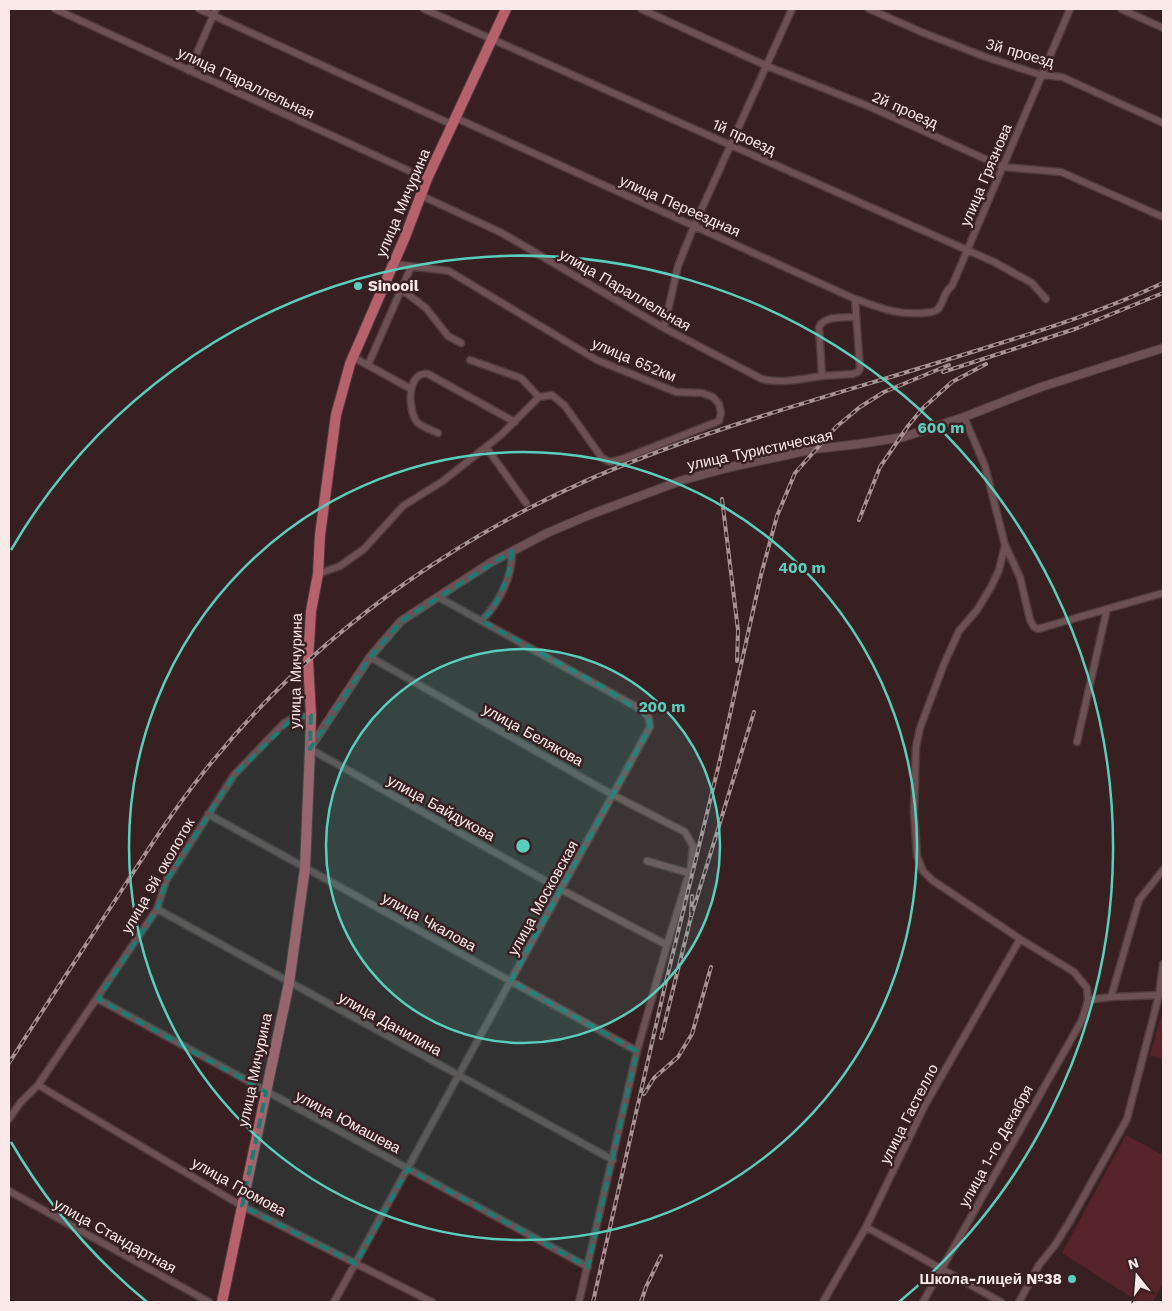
<svg xmlns="http://www.w3.org/2000/svg" width="1172" height="1311" viewBox="0 0 1172 1311" font-family="'Work Sans',sans-serif">
<style>
.green{fill:#57232b}
.lines{fill:none;stroke-linecap:round;stroke-linejoin:round}
.minor-casing{stroke:#4f3a3c;stroke-width:9}
.tertiary-casing{stroke:#4f3a3c;stroke-width:10}
.primary-casing{stroke:#4f3a3c;stroke-width:12}
.minor{stroke:#6d5053;stroke-width:6}
.tertiary{stroke:#6d5053;stroke-width:8}
.primary{stroke:#b7616d;stroke-width:10}
.rail-casing{stroke:#a79294;stroke-width:4}
.rail{stroke:#381f22;stroke-width:2;stroke-dasharray:5.5;stroke-linecap:butt}
.marked{fill:#1b7c74;fill-opacity:0.2;stroke:#1b7c74;stroke-width:4;stroke-dasharray:10 6;stroke-linejoin:round}
.ring{fill:none;stroke:#5acebd;stroke-width:2.5}
.poi-dot{fill:#5acebd;stroke:#381f22;stroke-width:2}
.labels{text-anchor:middle;stroke-width:5;stroke-linejoin:round;paint-order:stroke}
.street-label{font-size:15px;fill:#fbe9ea;stroke:#381f22}
.poi-label{font-size:15px;font-weight:bold;fill:#fbe9ea;stroke:#381f22;text-anchor:start}
.centre{fill:#5acebd;stroke:#381f22;stroke-width:2.5}
.ring-label{font-size:15px;text-anchor:middle;font-weight:bold;fill:#5acebd;stroke:#381f22;stroke-width:5;stroke-linejoin:round;paint-order:stroke}
</style>
<rect width="100%" height="100%" fill="#381f22"/>
<path class="green" d="M1163 1009V1060L1150 1055Z
M1126 1135 1163 1155V1283L1153 1302H1139L1062 1253Z"/>
<g class="lines">
<defs>
<path id="minor" d="M55 9 427 179
M199 9 453 125
M424 9 994 262 1032 283 1046 299
M641 9 767 66 868 106 1003 167 1061 172 1163 217
M869 9 924 33 983 56 1041 75 1062 77 1163 123
M1121 9 1163 28
M189 71 216 9
M456 118 855 299C881 308 896 315 924 313 928 312 935 313 938 309 945 301 943 292 952 286L1070 9
M422 196 502 233 664 328 762 379C782 384 801 379 822 376
M393 264 449 271 597 360 676 392 702 393 713 397 719 404 721 413 719 421 625 458 610 462 602 458 565 406 552 395 539 397
M401 289 426 308 448 336 461 343
M855 299 860 369 858 372 853 374 822 376 819 327C825 315 844 318 856 317
M664 328 678 266 694 226 792 9
M353 357 411 389
M368 365 411 267
M438 433C431 430 422 427 417 422 408 411 406 371 428 374L515 422
M486 447 526 503
M1005 545 1020 577 1030 620 1034 627 1038 629 1107 609
M318 574 340 566 364 549 403 506 443 481 501 435 539 397 521 378 470 360
M481 621C499 604 513 576 512 551
M370 657 613 795 685 832 693 846 691 867 667 945 637 1051 579 1302
M1077 742 1107 609 1163 593
M310 749 562 890 667 945
M208 814 637 1051
M647 861 689 873
M157 909 613 1160
M1111 997 1139 900 1163 870
M98 999 588 1267
M1088 1000 1111 997 1161 995
M38 1085 242 1206 432 1302
M9 1119 20 1103 38 1085 157 909 166 881 234 775 284 723 293 718 311 715
M9 1191 209 1302
M866 1227 1001 1302
M334 1302 650 727 649 718 644 711 438 597
M823 1302 866 1227 925 1105 1020 939
M923 1302 1082 1020 1088 1000 1087 988 1074 972 1020 939 932 880 923 871 917 856 914 812 916 747 920 728 944 664 959 631 977 610 991 587 999 570 1005 545 985 466 964 417
M1019 1302 1039 1265 1055 1245 1070 1221 1127 1119 1159 995 1163 964"/>
<path id="tertiary" d="M310 748 370 657 401 621 490 563 547 533 592 514 683 480 731 467 815 449 859 444 904 437 964 417 1041 387 1163 348"/>
<path id="primary" d="M222 1302 289 983 305 868 310 749 311 715 308 661 311 611 318 574 320 535 336 415 350 364 405 237 427 179 506 9"/>
</defs>
<use href="#minor" class="minor-casing"/>
<use href="#tertiary" class="tertiary-casing"/>
<use href="#primary" class="primary-casing"/>
<use href="#minor" class="minor"/>
<use href="#tertiary" class="tertiary"/>
<use href="#primary" class="primary"/>
<defs>
<path id="rail" d="M943 372 1075 329 1163 293
M722 499 738 630 737 661
M859 520 880 467 908 426 923 408 952 382 986 364
M692 896 691 917 754 712
M661 1038 691 917
M9 1063C44 1008 80 954 116 899 144 856 171 813 203 773 320 625 483 515 660 451 762 413 868 385 972 352 1037 332 1101 312 1163 283
M644 1094 654 1078 678 1057 692 1034 711 967
M593 1302 664 990 719 764 761 575 777 516 795 473 836 427 860 407 884 392 949 365
M641 1302 646 1287 661 1256"/>
</defs>
<use href="#rail" class="rail-casing"/>
<use href="#rail" class="rail"/>
</g>
<path class="marked" d="M512 551 508 576 494 608 482 621 605 688 649 718 650 727 511 981 637 1051 588 1267 408 1169 356 1264 242 1206 266 1092 98 999 157 909 166 881 234 775 293 718 311 715 310 749 370 657 401 621Z"/>
<circle cx="523" cy="846" r="197" fill="#5acebd" fill-opacity=".12"/>
<g class="ring">
<circle cx="523" cy="846" r="197"/>
<circle cx="523" cy="846" r="394"/>
<path d="M147 1302A591 591 0 0 1 11 1142M11 550A591 591 0 1 1 899 1302"/>
</g>
<g class="poi-dot">
<circle cx="358" cy="286" r="5"/>
<circle cx="1072" cy="1279" r="5"/>
</g>
<g class="labels">
<g class="street-label">
<text transform="translate(1020 53) rotate(16)" y="5">3й проезд</text>
<text transform="translate(246 83) rotate(25)" y="5">улица Параллельная</text>
<text transform="translate(905 110) rotate(24)" y="5">2й проезд</text>
<text transform="translate(744 137) rotate(24)" y="5">1й проезд</text>
<text transform="translate(986 175) rotate(-67)" y="5">улица Грязнова</text>
<text transform="translate(403 203) rotate(-67)" y="5">улица Мичурина</text>
<text transform="translate(680 206) rotate(24)" y="5">улица Переездная</text>
<text transform="translate(625 290) rotate(30)" y="5">улица Параллельная</text>
<text transform="translate(634 360) rotate(23)" y="5">улица 652км</text>
<text transform="translate(760 450) rotate(-12)" y="5">улица Туристическая</text>
<text transform="translate(296 671) rotate(-89)" y="5">улица Мичурина</text>
<text transform="translate(533 735) rotate(29)" y="5">улица Белякова</text>
<text transform="translate(441 808) rotate(29)" y="5">улица Байдукова</text>
<text transform="translate(158 876) rotate(-60)" y="5">улица 9й околоток</text>
<text transform="translate(543 898) rotate(-61)" y="5">улица Московская</text>
<text transform="translate(429 922) rotate(29)" y="5">улица Чкалова</text>
<text transform="translate(390 1024) rotate(29)" y="5">улица Данилина</text>
<text transform="translate(255 1070) rotate(-78)" y="5">улица Мичурина</text>
<text transform="translate(909 1114) rotate(-63)" y="5">улица Гастелло</text>
<text transform="translate(348 1122) rotate(28)" y="5">улица Юмашева</text>
<text transform="translate(996 1146) rotate(-61)" y="5">улица 1-го Декабря</text>
<text transform="translate(239 1187) rotate(29)" y="5">улица Громова</text>
<text transform="translate(115 1236) rotate(29)" y="5">улица Стандартная</text>
</g>
<g class="poi-label">
<text x="368" y="291">Sinooil</text>
<text x="1062" y="1284" text-anchor="end">Школа-лицей №38</text>
</g>
</g>
<circle cx="523" cy="846" r="8" class="centre"/>
<g class="ring-label">
<text x="941" y="433">600 m</text>
<text x="802" y="573">400 m</text>
<text x="662" y="712">200 m</text>
</g>
<rect width="1172" height="1311" fill="none" stroke="#fbe9ea" stroke-width="20"/>
<g transform="translate(1137 1276) rotate(343)" stroke="#381f22" stroke-width="4" paint-order="stroke">
<path d="M0-4L9 19L0 12L-9 19Z" fill="#fbe9ea"/>
<text y="-8" font-size="14" font-weight="bold" text-anchor="middle" fill="#fbe9ea">N</text>
</g>
</svg>
